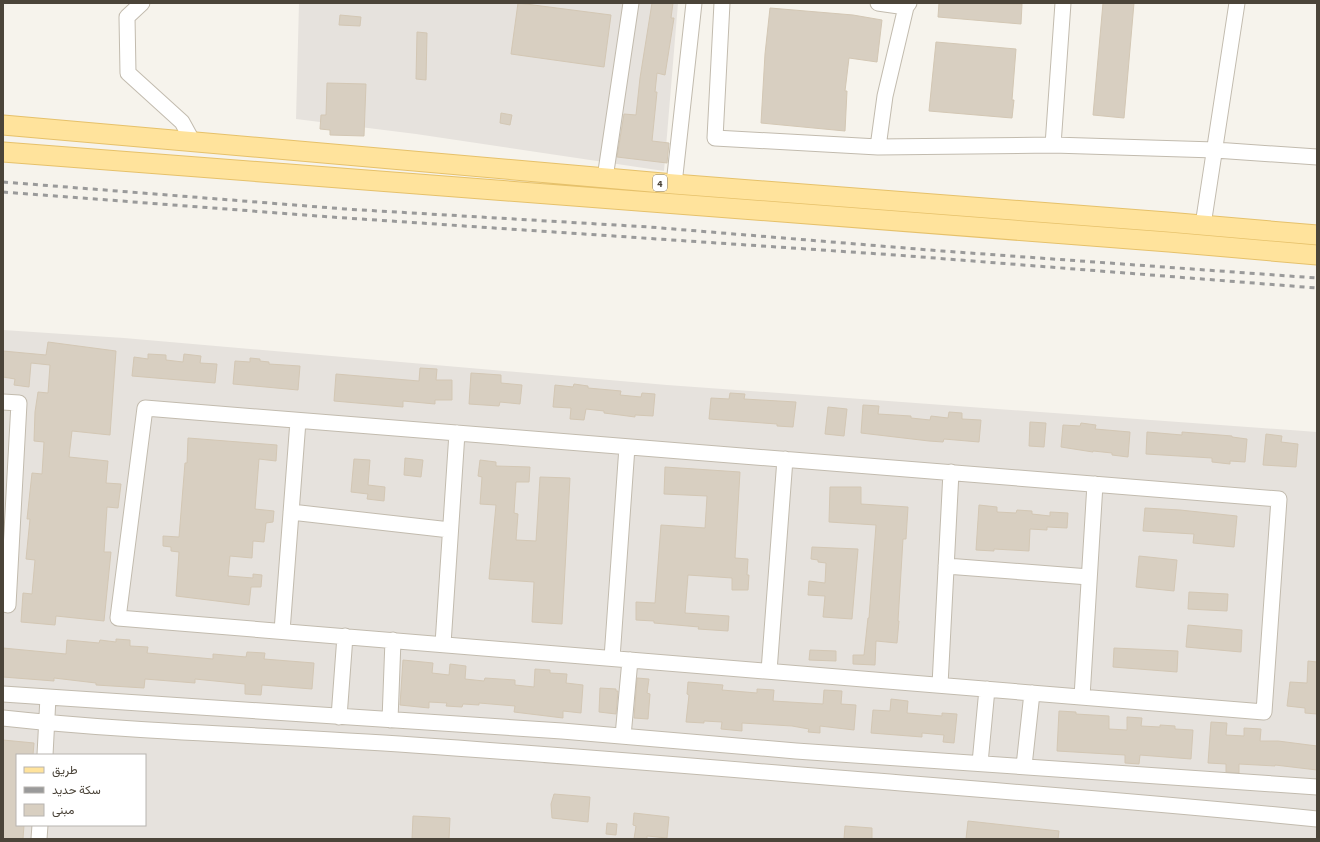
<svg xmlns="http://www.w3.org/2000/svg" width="1320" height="842" viewBox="0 0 1320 842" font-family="'Source Sans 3',Vazirmatn,sans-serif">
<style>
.industrial{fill:#e6e2dd;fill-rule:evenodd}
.building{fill:#d8cfc1;stroke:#d3c7b4}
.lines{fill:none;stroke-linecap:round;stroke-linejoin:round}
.minor-casing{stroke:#c2bbae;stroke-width:17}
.major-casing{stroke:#e6c16a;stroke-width:21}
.minor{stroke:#fff;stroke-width:15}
.major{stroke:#ffe39c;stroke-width:19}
.rail{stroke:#9a9a9a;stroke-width:3;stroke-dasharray:5 5;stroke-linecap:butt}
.labels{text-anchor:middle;stroke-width:4;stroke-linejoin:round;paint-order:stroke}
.shield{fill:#fff;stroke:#817c74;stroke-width:1}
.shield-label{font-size:10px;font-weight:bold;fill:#4b4439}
</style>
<rect width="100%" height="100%" fill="#f6f3ec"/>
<path class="industrial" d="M299 3H678L664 171 416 134 296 119Z
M3 330 124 338 667 385 1317 432V839H3ZM17 755H145V825H17Z"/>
<path class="building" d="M518 3 611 15 604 67 511 54Z
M652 3H673L671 18H674L665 75 657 73 655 92H657L652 141 669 143 667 163 617 157 624 114 636 115 640 78Z
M939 3 1022 4 1021 24 938 17Z
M1103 3H1134L1124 118 1093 115Z
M770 8 853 15 882 20 877 62 849 58 845 91H847L845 131 761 123 765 54Z
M340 15 361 17 360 26 339 25Z
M417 32 427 33 426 80 416 79Z
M936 42 1016 49 1012 100H1014L1012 118 929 111Z
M327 83 366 84 364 136 330 135V130L320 129 321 115H326Z
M501 113 512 115 510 125 500 123Z
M48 342 116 351 110 435 72 431 69 457 108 461 106 483 121 484 118 508 107 507 104 552H111L104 621 56 616 55 625 21 622 23 593 32 594 35 560 26 559 30 519H27L32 473 42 474 44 442 34 441 35 412 38 392 48 393 50 365 31 363 29 387 14 385 15 379 3 377V351L46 355Z
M148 354 166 355V360L183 362 184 354 201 356 200 363 217 364 215 383 132 376 134 357 148 359Z
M250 358 260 359V361L269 362V364L300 366 298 390 233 384 235 361 250 362Z
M420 368 437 369 436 380H452V400H435V404L403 401V407L334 401 336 374 419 381Z
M471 373 501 375V383L522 385 520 404 500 402 499 406 469 404Z
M574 384 588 386V388L621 391 620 395 641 397 642 393 655 394 653 416 635 415V417L620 415 604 413V411L586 409 584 420 570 419 571 408 553 407 555 385 573 387Z
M730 393 745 394 744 399 796 402 793 427 777 426V424L709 419 711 398 729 399Z
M863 405 879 406 878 414 911 416V418L930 420 931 416 948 418 949 412 962 413V419L981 420 979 442 944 439 943 442 929 441 861 433Z
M828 407 847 409 844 436 825 434Z
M1030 422 1046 423 1044 447 1029 446Z
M1081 423 1096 425 1095 429 1130 432 1128 457 1112 455V453L1093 451V452L1061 447 1063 425 1080 426Z
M1147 432 1182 435V432L1232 436V437L1247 439 1245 462 1230 461V464L1212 462V458L1146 454Z
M1266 434 1282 436 1281 442 1298 444 1296 467 1263 465Z
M188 438 277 445 276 461 259 459 255 509 274 511 273 522 266 523 264 542 253 541 252 558 230 556 228 576 253 578V574L262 575 261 587H251L249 605 176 596 179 552 171 551V547L163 546V536L179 537 185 463H187Z
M405 458 423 460 421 477 404 475Z
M354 459 370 460 368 485 385 487 384 501 367 499 368 494 351 492Z
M480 460 496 462V466L530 467 529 482H516L514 513 518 514 516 540 536 541 540 477 570 478 562 624 532 622 534 582 489 579 496 505 480 504 482 477 478 476Z
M665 467 740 472 735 558 748 559 747 575H749L748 590H732V578L688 575 685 613 729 616 728 631 698 629 699 627 654 623V621L636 620V602L655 603 661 525 705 528 707 496 664 494Z
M830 487H861V504L908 507 906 539H903L898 621H899L897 643 876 641 875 665 853 664V655H864L868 618H869L876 525 829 522Z
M979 505 997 507V512L1016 513 1017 510 1032 511V514L1050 516V512L1068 513 1067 528 1047 527V530L1030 529 1029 551 994 549V551L976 550Z
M1145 508 1180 510 1237 516 1234 547 1193 543 1194 534 1143 531Z
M812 547 858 549 852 619 823 617 825 596 808 595 809 581 825 583 826 563 818 562V560L811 559Z
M1139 556 1177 560 1174 591 1136 587Z
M1189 592 1228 594 1227 611 1188 609Z
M1188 625 1242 630 1241 652 1186 647Z
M116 639 130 640V646L148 647 147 653 213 659V654L246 657 247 652 265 653 264 659 314 663 312 689 262 685 261 695 245 694V684L195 679V683L145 679 144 688 96 685V683L54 678V681L3 677V648L66 654 67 640 99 643 100 640 116 642Z
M1114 648 1178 651 1177 672 1113 667Z
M810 650 836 651V661L809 660Z
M403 660 433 663 432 673 449 675 450 664 466 666 465 679 484 681 485 678 515 680V685L534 687 535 669 550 670V673L567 674 566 683 583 685 581 713 563 711V718L514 712 515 706 479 703V705L463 704 462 707 446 706 447 703 429 702V708L400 705Z
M1308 661 1317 662V714L1305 713V708L1287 706 1290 682 1307 683Z
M637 678 649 679 647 693 650 694 648 719 634 718Z
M688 682 723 685 722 690 757 693V689L774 690 773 701 823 704 824 690 842 691 841 704 856 705 854 730 820 726V733L808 732 809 729 792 726 742 723V731L721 729 722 722 704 721V723L686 722 689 695 687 694Z
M600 688 616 689V691H618L616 714 599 712Z
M891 699 908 701 907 713 942 716V713L957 714 954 743 943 742 944 735 922 733V737L871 733 873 710 890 711Z
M1059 711 1076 712V714L1109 716V729L1127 730V717L1142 718 1141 726 1160 727V725L1175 726V729L1193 730 1191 759 1140 755 1139 764 1125 763V755L1057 751Z
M1211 722 1227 723 1226 735 1244 736V728L1261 729 1260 741H1278L1317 746V770L1275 765V766L1239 764V773L1226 772V764L1208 763Z
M3 740 34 743 33 755H17V825H24L23 839H3Z
M554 794 590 797 588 822 552 818 551 804Z
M634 813 669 817 667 838 647 836V839H634L636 826 633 825Z
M413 816 450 818 449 839H412Z
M968 821 1059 831 1058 839H966Z
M607 823 617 824 616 835 606 834Z
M845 826 872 828V839H844Z"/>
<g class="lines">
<defs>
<path id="minor" d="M142 3 127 17 128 73 182 122 193 142
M722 3 715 138 878 147 1053 145 1215 150 1317 157
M878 3 906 7
M1053 145 1063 3
M878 147 885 96 906 7 909 3
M605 178 631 3
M674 184 694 3
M1203 225 1237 3
M3 402 19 403 8 605 3 604
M145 408 1279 499 1264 712 118 618Z
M291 512 450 530
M946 566 1089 577
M282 631 298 421
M443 644 457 433
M612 658 627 447
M769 671 785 459
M940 685 951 472
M3 694 562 731 796 751 1317 787
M1082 697 1095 484
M339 717 345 636
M3 718C139 733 276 735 413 745 576 756 738 770 901 783 1040 794 1179 805 1317 819
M390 720 393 640
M623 736 630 660
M45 755 48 697
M980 763 987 689
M1024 766 1032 693
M39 839 40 825"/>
<path id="major" d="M3 125 674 184 1167 222 1317 235
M3 152 1169 242 1317 255"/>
</defs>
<use href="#minor" class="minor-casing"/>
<use href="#major" class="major-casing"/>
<use href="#minor" class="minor"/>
<use href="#major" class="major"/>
<path class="rail" d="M3 182 345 209 649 227 942 251 1317 278
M3 192 331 217 896 255 1317 288"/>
</g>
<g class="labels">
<rect class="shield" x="653" y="175" width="14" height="16" rx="3"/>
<g class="shield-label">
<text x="660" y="187">4</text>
</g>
</g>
<rect width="1320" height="842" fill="none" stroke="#4b4439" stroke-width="8"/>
<rect x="16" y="754" width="130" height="72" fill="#ffffff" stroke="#b7b4b0"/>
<rect x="24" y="767" width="20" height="6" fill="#ffe39c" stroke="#b7b4b0"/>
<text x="52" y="774" font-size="12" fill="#4b4439">طريق</text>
<rect x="24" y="787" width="20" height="6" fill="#9a9a9a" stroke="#b7b4b0"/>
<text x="52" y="794" font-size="12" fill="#4b4439">سكة حديد</text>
<rect x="24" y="804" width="20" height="12" fill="#d8cfc1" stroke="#b7b4b0"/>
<text x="52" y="814" font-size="12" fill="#4b4439">مبنى</text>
</svg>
